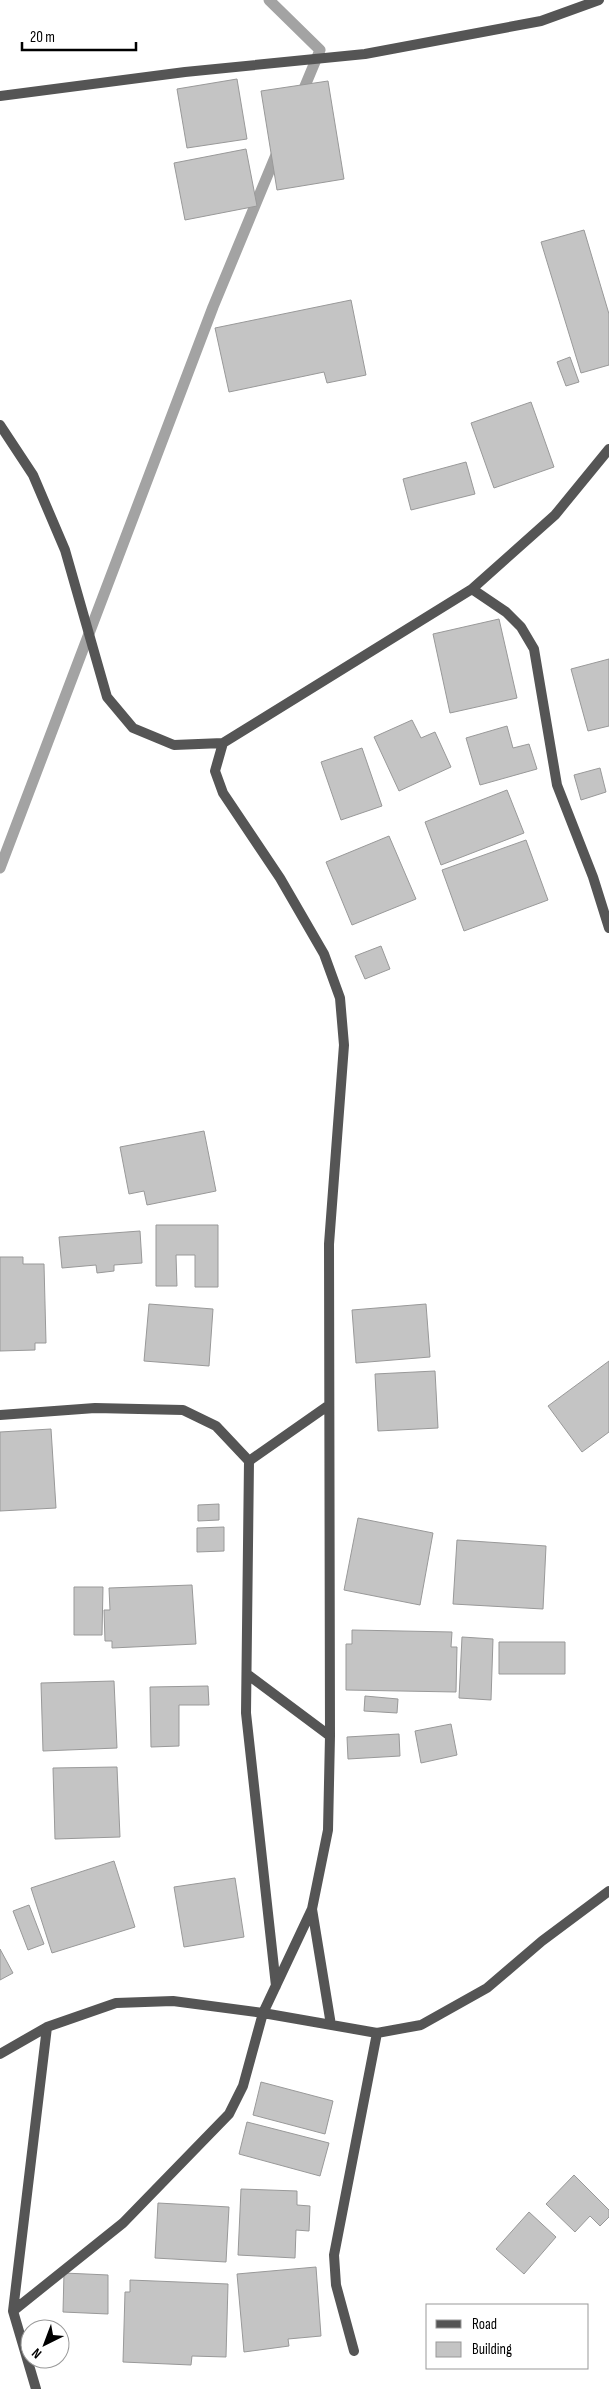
<svg xmlns="http://www.w3.org/2000/svg" width="609" height="2389" viewBox="0 0 609 2389" font-family="'Sofia Sans Condensed',sans-serif">
<style>
.lines{fill:none;stroke-linecap:round;stroke-linejoin:round}
.stream{stroke:#a3a3a3;stroke-width:11}
.building{fill:#c4c4c4;stroke:#999}
.street{stroke:#555;stroke-width:10}
</style>
<rect width="100%" height="100%" fill="#fff"/>
<g class="lines">
<path class="stream" d="M269 0 320 50 300 98
M0 868 213 307 278 150"/>
</g>
<path class="building" d="M237 79 247 139 187 148 177 89Z
M328 81 344 179 277 190 261 91Z
M246 149 257 206 185 220 174 163Z
M584 230 609 314V365L581 373 541 242Z
M351 300 366 375 327 383 324 372 229 392 215 328Z
M570 357 579 382 566 386 557 362Z
M531 402 554 467 494 488 471 423Z
M466 462 475 494 411 510 403 479Z
M499 619 517 698 450 713 433 634Z
M609 659V726L588 731 571 669Z
M412 720 421 738 435 732 451 767 399 791 374 737Z
M507 726 513 748 529 744 537 769 480 785 466 738Z
M362 748 382 806 341 820 321 762Z
M600 768 606 792 581 800 574 775Z
M507 790 524 833 441 865 425 822Z
M389 836 416 899 352 925 326 862Z
M526 840 548 900 464 931 442 870Z
M381 946 390 969 365 979 355 956Z
M204 1131 216 1191 147 1205 144 1191 129 1194 120 1147Z
M156 1225H218V1287H195V1255H176L177 1286H156Z
M140 1231 142 1263 114 1265V1271L97 1273 96 1265 62 1268 59 1237Z
M0 1257H23V1264H44L46 1343H35V1350L0 1351Z
M149 1304 213 1309 209 1366 144 1361Z
M426 1304 430 1357 356 1363 352 1310Z
M609 1361V1432L582 1452 548 1406Z
M435 1371 438 1428 378 1431 375 1374Z
M51 1429 56 1508 0 1511V1432Z
M219 1504V1520L198 1521V1505Z
M358 1518 433 1533 420 1605 344 1590Z
M224 1527V1551L197 1552V1528Z
M457 1540 546 1546 543 1609 453 1604Z
M192 1585 196 1644 112 1648V1641H105L104 1610H110L109 1588Z
M74 1587H103L102 1635H74Z
M352 1630 452 1632 451 1647H457L456 1692 346 1690V1644H352Z
M462 1637 493 1639 491 1700 459 1698Z
M499 1642H565V1674H499Z
M114 1681 117 1748 43 1751 41 1683Z
M208 1686 209 1705H179V1746L151 1747 150 1687Z
M365 1696 398 1699 397 1713 364 1711Z
M451 1724 457 1755 421 1763 415 1731Z
M399 1734 400 1756 348 1759 347 1737Z
M117 1767 120 1837 55 1839 53 1768Z
M114 1861 135 1927 52 1953 31 1888Z
M235 1878 244 1937 184 1947 174 1887Z
M29 1905 44 1944 28 1950 13 1911Z
M0 1949 13 1973 0 1980Z
M261 2082 333 2101 325 2134 253 2115Z
M247 2122 329 2143 320 2176 239 2154Z
M574 2175 609 2210V2217L600 2226 590 2216 575 2232 546 2204Z
M241 2189 297 2191V2205L310 2206 309 2231 296 2230 295 2258 238 2255Z
M158 2203 229 2207 226 2262 155 2258Z
M529 2212 556 2237 524 2274 496 2249Z
M316 2267 321 2336 288 2339 289 2346 244 2352 237 2274Z
M64 2273 108 2275V2314L63 2312Z
M130 2280 228 2284 226 2357 192 2356 191 2365 123 2362 125 2292H130Z"/>
<g class="lines">
<path class="street" d="M0 96 185 72 365 54 541 21 599 0
M0 425 33 475 65 550 107 697 133 728 174 745 223 743
M472 589 506 612 521 627 534 649 557 785 593 877 609 928
M0 1415 95 1408 183 1410 216 1426 249 1461
M247 1674 330 1736
M312 1909 331 2025
M276 1986 246 1713 249 1461 329 1405
M0 2054 47 2027 116 2003 173 2001 263 2013 377 2033 421 2025 487 1988 542 1941 609 1891
M13 2311 123 2223 229 2114 243 2086 263 2013 312 1909 328 1830 330 1736 329 1244 344 1045 340 998 324 954 280 878 223 793 215 771 223 743 472 589 555 515 609 449
M354 2351 336 2285 334 2255 377 2033
M36 2389 13 2311 47 2027"/>
</g>
<rect x="426" y="2304" width="162" height="65" fill="#ffffff" stroke="#999999"/>
<rect x="436" y="2320" width="25" height="8" fill="#555555" stroke="#999999"/>
<text x="472" y="2329" font-size="15" fill="#000000">Road</text>
<rect x="436" y="2342" width="25" height="15" fill="#c4c4c4" stroke="#999999"/>
<text x="472" y="2354" font-size="15" fill="#000000">Building</text>
<g transform="translate(45 2344) rotate(222)"><circle r="24" fill="#ffffff" stroke="#999999"/>
<path d="M0-4L9 19L0 12L-9 19Z" fill="#000000"/>
<text y="-8" font-size="14" font-weight="bold" text-anchor="middle" fill="#000000">N</text>
</g>
<path d="M22 42v8h114v-8" fill="none" stroke="#000000" stroke-width="2.5"/>
<text x="30" y="42" font-size="15" fill="#000000" stroke="#ffffff" stroke-width="4" paint-order="stroke">20 m</text>
</svg>
